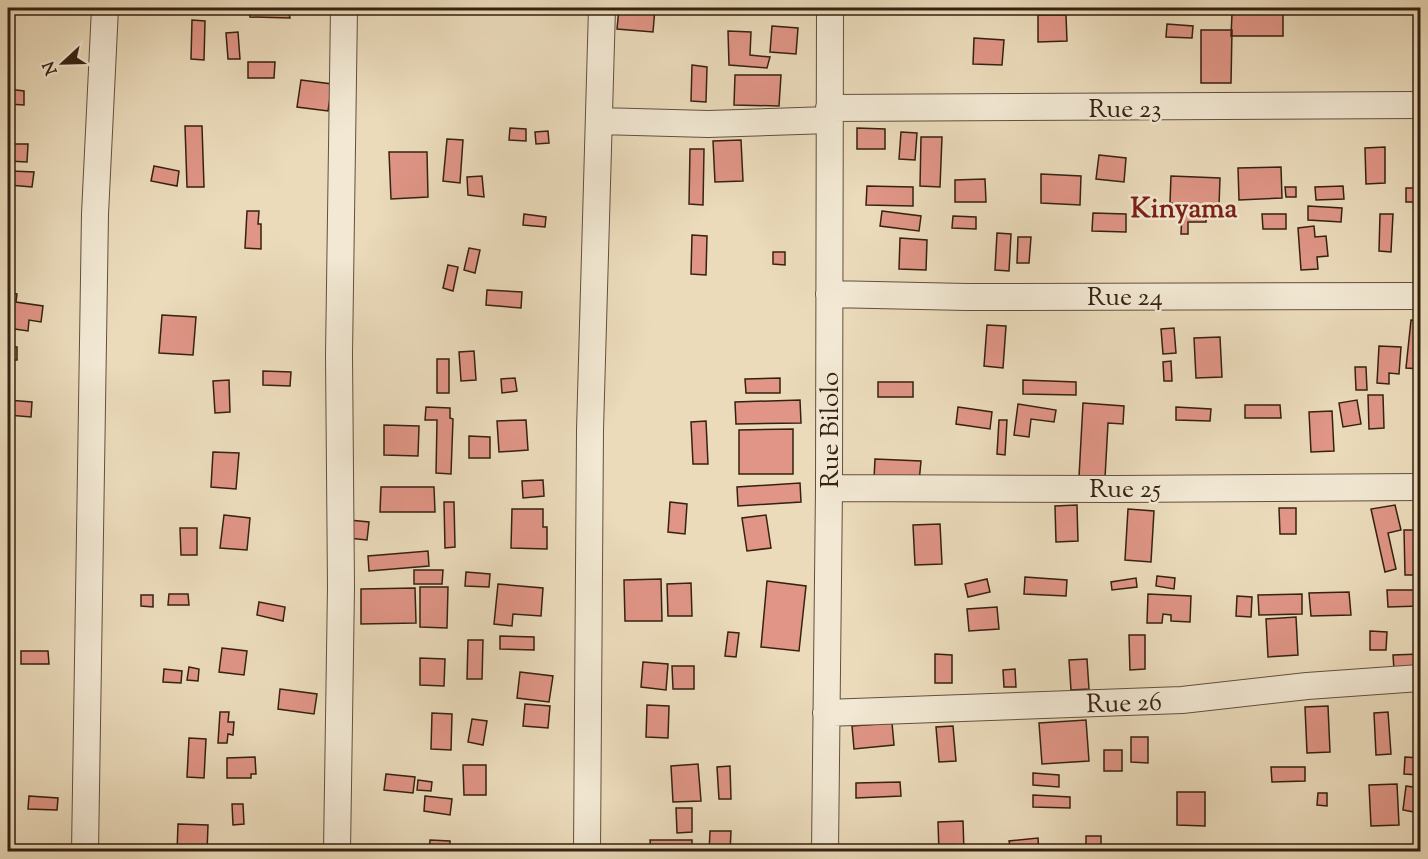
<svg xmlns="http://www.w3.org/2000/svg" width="1428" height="859" viewBox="0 0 1428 859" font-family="'Sorts Mill Goudy',serif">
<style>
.building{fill:#e09586;stroke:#352211;stroke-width:1.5}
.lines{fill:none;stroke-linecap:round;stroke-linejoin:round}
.minor-casing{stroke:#62503c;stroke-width:28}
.minor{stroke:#f2e8d3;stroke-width:26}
.labels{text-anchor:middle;stroke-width:5;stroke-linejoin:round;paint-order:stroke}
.street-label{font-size:26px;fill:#352211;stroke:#f2e8d3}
.quarter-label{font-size:28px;font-weight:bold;fill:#7a1f14;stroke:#f2e8d3}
</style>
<rect width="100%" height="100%" fill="#ebdbbb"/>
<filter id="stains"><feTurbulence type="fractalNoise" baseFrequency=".00333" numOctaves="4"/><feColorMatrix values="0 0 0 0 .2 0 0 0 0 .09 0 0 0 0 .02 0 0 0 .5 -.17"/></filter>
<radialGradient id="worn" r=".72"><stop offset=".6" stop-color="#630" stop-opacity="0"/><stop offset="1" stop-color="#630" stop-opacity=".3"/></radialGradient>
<path class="building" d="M250 8H288L290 18 250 17Z
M619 8H655L653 32 617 29Z
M1091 8H1106V12H1090Z
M1114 8H1142V10L1114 11Z
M1181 8H1213V14H1181Z
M1221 8H1232V14H1221Z
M1232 14H1283V36H1231Z
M1038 15H1066L1067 41 1038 42Z
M1420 16V27H1416V17Z
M192 20 205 21 204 60 191 59Z
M1167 24 1193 26 1192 38 1166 37Z
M772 26 798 28 796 54 770 52Z
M1201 30H1232L1231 83H1201Z
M728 31 751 32 750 55 770 57 767 68 729 65Z
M238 32 240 59H228L226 33Z
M974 38 1004 40 1002 65 973 64Z
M248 62H275L274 78H248Z
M692 65 707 67 706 102 691 101Z
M735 75H781L779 106 734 105Z
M301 80 332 84 328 111 297 107Z
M8 89 24 91V105L8 104Z
M185 126H202L204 187H187Z
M510 128 526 129V141L509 140Z
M857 128 885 129V149H857Z
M548 131 549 143 536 144 535 132Z
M901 132 917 133 915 160 899 159Z
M921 137H942L940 187 920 186Z
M447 139 463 140 460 183 443 181Z
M741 140 743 181 715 182 713 141Z
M8 144H28L27 162 8 161Z
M1385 147V183L1366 184 1365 148Z
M690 149H704L703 205 689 204Z
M389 152H427L428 197 391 199Z
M1099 155 1126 158 1124 182 1096 179Z
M154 166 179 171 177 186 151 181Z
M1281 167 1282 198 1239 200 1238 168Z
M11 171 34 172 32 187 9 185Z
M1041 174 1081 176 1080 205 1041 203Z
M482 176 484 197 468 195 467 177Z
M1171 176 1220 178 1219 206 1170 203Z
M985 179 986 202H955V180Z
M867 186 913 187V206L866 205Z
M1343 186 1344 199 1316 200 1315 187Z
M1285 187H1296V197H1286Z
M1406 188H1420V202H1406Z
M1308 206 1342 208 1341 222 1308 220Z
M247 211H259L258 224H261V249L245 248Z
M882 211 921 216 919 231 880 226Z
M1182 212H1206V222H1188V234H1181Z
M1093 213 1126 214V232L1092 231Z
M524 214 546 217 545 227 523 225Z
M1262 214H1286V229H1263Z
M1380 214H1393L1391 252 1379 251Z
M953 216 976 217V229L952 228Z
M1314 226 1315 237 1326 236 1328 256 1317 257 1318 269 1301 270 1298 228Z
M997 233 1011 234 1009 271 995 270Z
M692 235 707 236 706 275 691 274Z
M1018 237H1031L1029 263H1017Z
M900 238 927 240 926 270 899 269Z
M469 248 480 250 475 273 464 270Z
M773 252H785V265L773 264Z
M448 265 458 267 453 291 443 288Z
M487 290 522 292 521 308 486 305Z
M8 293 17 294 16 302 43 306 41 322 29 320 28 331 8 328Z
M162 315 196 317 193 355 159 353Z
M1411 320 1420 321V369L1406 368Z
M987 325 1006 326 1003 368 984 366Z
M1174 328 1176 353 1163 354 1161 329Z
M1220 337 1222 377 1196 378 1194 338Z
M1379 346 1401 347 1399 374 1389 373V384L1377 383Z
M8 347H17V360H8Z
M474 351 476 380 461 381 459 352Z
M437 359H449V393H437Z
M1171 361 1172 381H1164L1163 362Z
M1355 367H1366L1367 390H1356Z
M263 371 291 372 290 386 263 385Z
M515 378 517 391 502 393 501 379Z
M780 378V393H746L745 379Z
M229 380 230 412 215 413 213 381Z
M1023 380 1076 382V395L1023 394Z
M878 382H913V397H878Z
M1368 395H1383L1384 428 1369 429Z
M8 400 32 402 31 417 8 415Z
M800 400 801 423 736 424 735 402Z
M1357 400 1361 424 1343 427 1339 403Z
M1083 403 1124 406 1123 424 1108 423 1105 478 1079 477Z
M1018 404 1056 410 1054 422 1031 419 1029 437 1014 435Z
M1245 405H1280L1281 418H1245Z
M426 407 450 408V418L453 419 451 474 436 473 437 420H425Z
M958 407 992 412 990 429 956 424Z
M1176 407 1211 409 1210 421 1176 420Z
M1332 411 1334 451 1311 452 1309 412Z
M526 420 528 450 499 452 497 421Z
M999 420H1007L1005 455 997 454Z
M706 421 708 464H693L691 422Z
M384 425 419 426 418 456 384 455Z
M793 429V474H739V430Z
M469 436 490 437V458H469Z
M213 452 239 453 236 489 211 487Z
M875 459 921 461 919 482 874 479Z
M543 480 544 496 523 498 522 481Z
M800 483 801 502 738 506 737 487Z
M381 487H434L435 512H380Z
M444 502H454L455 547 445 548Z
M670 502 687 504 685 534 668 532Z
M1077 505 1078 541 1056 542 1055 506Z
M1395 505 1401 530 1388 533 1396 569 1385 572 1371 509Z
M1279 508H1296V534H1280Z
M512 509H543V527H547V549L511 548Z
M1128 509 1154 511 1151 562 1125 560Z
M224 515 250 518 247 550 220 548Z
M766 515 771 548 747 551 742 518Z
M349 520 369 522 367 540 348 538Z
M940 524 942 564 915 565 913 525Z
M180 528H197V555H181Z
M1404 530H1420V575H1405Z
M428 551 429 566 369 571 368 556Z
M414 570H443L442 584H414Z
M466 572 490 574 489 587 465 586Z
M1157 576 1175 578 1174 589 1156 586Z
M1025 577 1067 580 1066 596 1024 594Z
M1136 578 1137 587 1112 590 1111 582Z
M661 579 662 621H625L624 580Z
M987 579 990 592 968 597 965 584Z
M767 581 806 586 799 651 761 647Z
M691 583 692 616H668L667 584Z
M498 584 543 588 541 616 513 614 512 626 494 624Z
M420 587H448L447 628 420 627Z
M415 588 416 623 361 624V589Z
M1387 590H1420V606L1388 607Z
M1349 592 1351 615 1311 616 1309 593Z
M169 594H188L189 605H168Z
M1148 594 1191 596 1190 622 1171 621V615L1163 614 1162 623H1147Z
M1302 594V614L1259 615 1258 595Z
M141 595H153V607L141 606Z
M1237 596 1252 597 1251 617 1236 616Z
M259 602 285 607 283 621 257 615Z
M997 607 999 629 969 631 967 609Z
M1296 617 1298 655 1268 657 1266 619Z
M1370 631 1387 632 1386 650H1370Z
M728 632 739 633 736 657 725 656Z
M1129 635H1145V669L1130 670Z
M500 636 534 637V650L500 649Z
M468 640H483L482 679H467Z
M222 648 247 651 244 675 219 672Z
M21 651H48L49 664H21Z
M935 654 952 655V683H935Z
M1420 654V669L1394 670 1393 655Z
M420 658 445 659 444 686 420 685Z
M1087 659 1089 689 1071 690 1069 660Z
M643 662 668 664 666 690 641 687Z
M672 666H694V689H673Z
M189 667 199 669 198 681 187 680Z
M164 669 182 671 181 683 163 682Z
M1015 669 1016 687H1004L1003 670Z
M520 672 553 676 549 702 517 698Z
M280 689 317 694 314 714 278 709Z
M525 704 550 706 548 728 523 726Z
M647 705 669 706 668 738 646 737Z
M1328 706 1330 752 1307 753 1305 707Z
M220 712H229L228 722H234L233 735 228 734 227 743H218Z
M1388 712 1391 754 1376 755 1374 713Z
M432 713 452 714 451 750 431 749Z
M472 719 487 721 483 745 468 742Z
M1086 720 1089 761 1042 764 1039 723Z
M892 723 894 745 854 749 852 726Z
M953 726 956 761 939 762 936 727Z
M1131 737H1148V763L1131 762Z
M189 738 206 739 204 778 187 777Z
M1104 750H1122V771H1104Z
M255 757 256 774H251V778H227V758Z
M1405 757 1420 758V775L1404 774Z
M698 764 701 801 673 802 671 766Z
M463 765H486V795H464Z
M730 766 731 799H719L717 767Z
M1271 767H1305V781L1272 782Z
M1033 773 1059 775V787L1033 785Z
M386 774 415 777 413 793 384 790Z
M418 780 432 782 431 791 417 790Z
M900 782 901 796 856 798V783Z
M1397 784 1399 825 1371 826 1369 785Z
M1406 786 1420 788V801H1415L1414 812 1403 810Z
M1177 792H1205V826L1177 825Z
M1318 793H1327V806L1317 805Z
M1033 795 1070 797V808L1033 807Z
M29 796 58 798 57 810 28 809Z
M425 796 452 799 450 815 424 811Z
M232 804H243L244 824 233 825Z
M676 808H692V832L677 833Z
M963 821 964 852H939L938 822Z
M178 824 208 825 207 852H177Z
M710 831H731L730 852H709Z
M1086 836H1101V852H1086Z
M1038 838 1039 852H1011L1009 841Z
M430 840 450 841V852H429Z
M650 840H692V852H651Z
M1244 846 1264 847V852H1244Z"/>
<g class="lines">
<defs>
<path id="minor" d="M829 108 1420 105
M599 121 708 124 829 120
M829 294 967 297 1420 296
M829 488 1116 489 1420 487
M826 713 1182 700 1307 686 1420 678
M85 852 95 214 105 8
M337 852 341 587 339 355 344 8
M587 852 590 430 602 8
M825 852 829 488 830 8"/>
</defs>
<use href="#minor" class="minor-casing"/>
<use href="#minor" class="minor"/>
</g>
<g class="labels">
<g class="street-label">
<text x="1125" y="117">Rue 23</text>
<text x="1125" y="305">Rue 24</text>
<text transform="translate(829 430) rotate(-90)" y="9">Rue Bilolo</text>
<text x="1125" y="497">Rue 25</text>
<text transform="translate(1124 702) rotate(-2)" y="9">Rue 26</text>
</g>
<g class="quarter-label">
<text x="1184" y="217">Kinyama</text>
</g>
</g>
<rect width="1428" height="859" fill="none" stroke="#ebdbbb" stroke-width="30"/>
<rect x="9" y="9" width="1410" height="841" fill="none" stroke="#352211" stroke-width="3"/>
<rect x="15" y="15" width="1398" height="829" fill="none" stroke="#352211" stroke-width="1.5"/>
<g transform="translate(63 63) rotate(248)" stroke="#f2e8d3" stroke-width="4.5" paint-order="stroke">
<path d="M0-4.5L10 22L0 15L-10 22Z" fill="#352211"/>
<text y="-9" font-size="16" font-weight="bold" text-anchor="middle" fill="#352211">N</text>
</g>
<rect width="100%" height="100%" filter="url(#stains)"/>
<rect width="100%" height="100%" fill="url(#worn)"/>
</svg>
